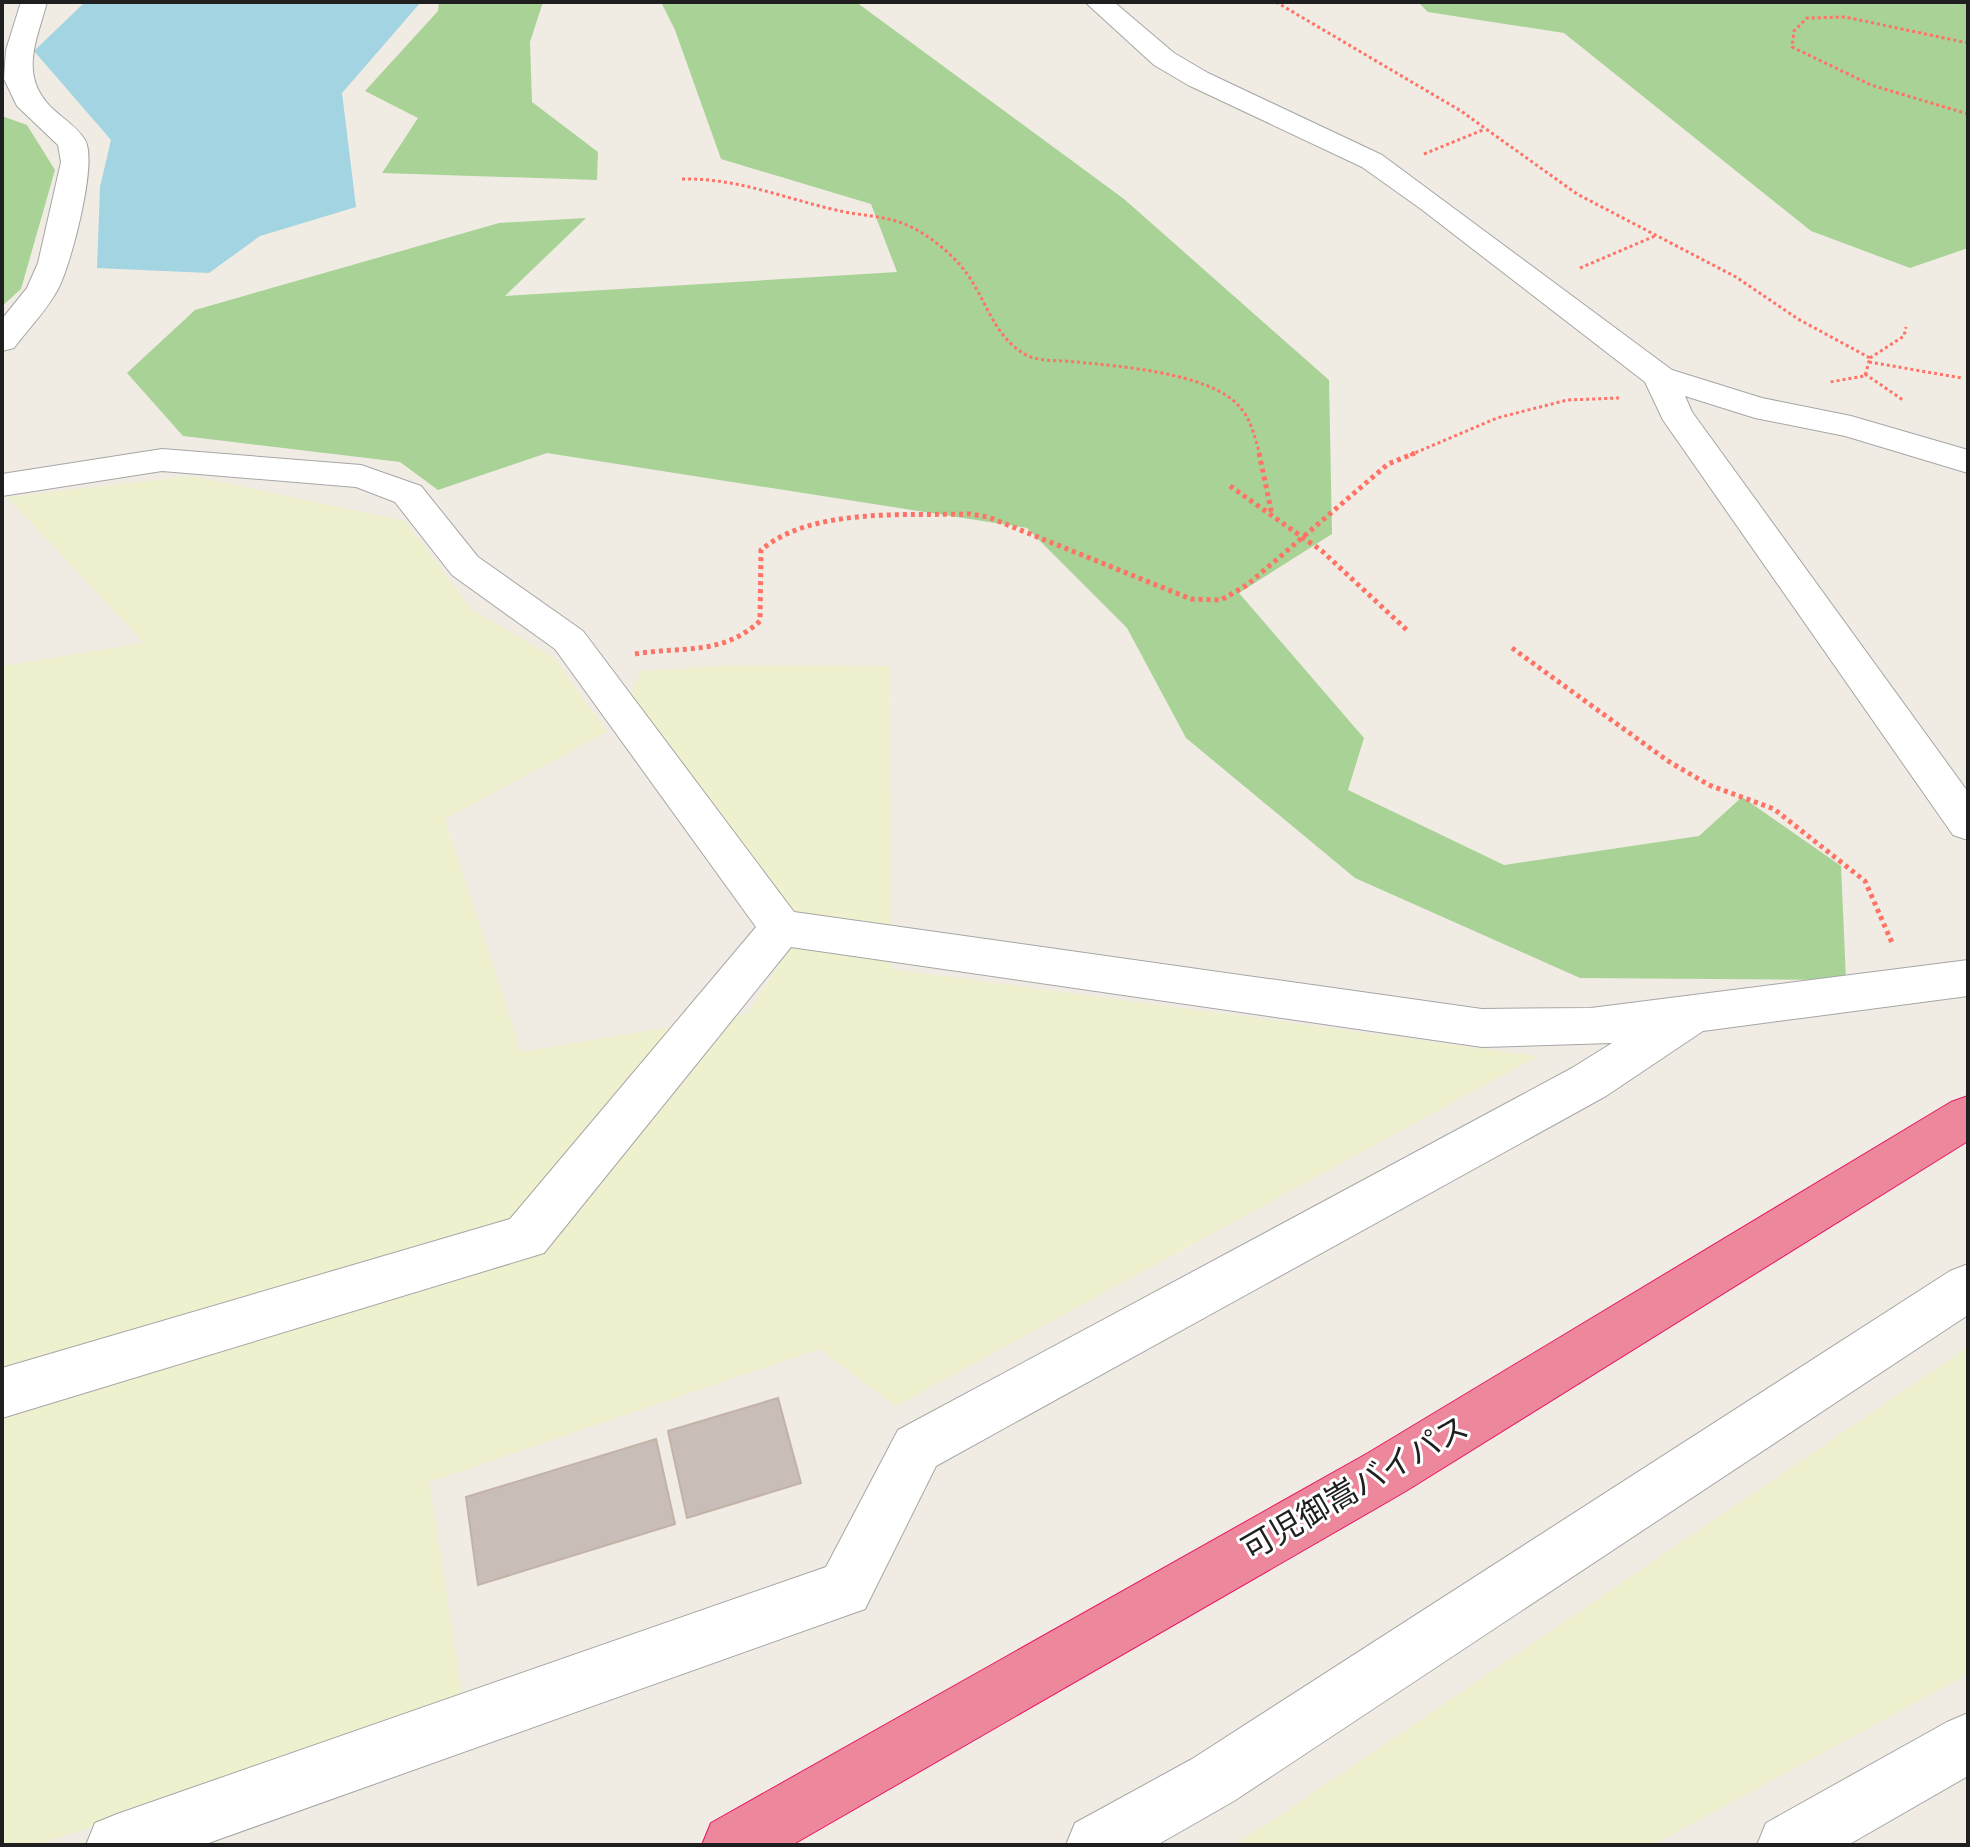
<svg xmlns="http://www.w3.org/2000/svg" width="1970" height="1847" viewBox="0 0 1970 1847" font-family="'Roboto Condensed','Noto Sans JP',sans-serif">
<style>
.farmland{fill:#eef0ce}
.forest{fill:#a9d296}
.water{fill:#a2d4e1}
.building{fill:#c8beb7;stroke:#c3b2a6;stroke-width:2}
.lines{fill:none;stroke-linecap:round;stroke-linejoin:round}
.minor-casing{stroke:#a6a6a6;stroke-width:2}
.highway-casing{stroke:#e71964;stroke-width:2}
.path-far1{stroke:#ff7367;stroke-width:3;stroke-dasharray:3 3;stroke-linecap:butt}
.path{stroke:#ff7367;stroke-width:5;stroke-dasharray:4 4;stroke-linecap:butt}
.minor{fill:#fff;fill-rule:evenodd}
.highway{fill:#ed879c;fill-rule:evenodd}
.labels{text-anchor:middle;stroke-width:6;stroke-linejoin:round;paint-order:stroke}
.near-street-label{font-size:32px;fill:#1f1f1f;stroke:#fff}
</style>
<rect width="100%" height="100%" fill="#f0ece4"/>
<path class="farmland" d="M192 476 405 521 471 609 554 658 607 732 445 819 521 1052 747 1014 811 916 779 909 629 698 641 671 734 665 890 666 891 969 1538 1056 896 1406 819 1349 429 1482 463 1698 38 1845H2V666L144 643 7 497Z
M1968 1347V1674L1653 1845H1232L1269 1823Z"/>
<path class="forest" d="M439 2H543L530 42 532 102 598 152 597 180 382 173 418 118 365 91 438 11Z
M661 2H856L1124 199 1329 380 1332 534 1239 593 1364 738 1348 790 1504 865 1699 836 1742 797 1841 866 1846 980 1580 978 1355 878 1186 738 1127 628 1027 528 547 453 438 490 400 462 183 436 127 373 195 310 499 223 586 218 505 296 897 272 871 204 721 159 675 30Z
M1418 2H1968V248L1910 268 1811 231 1564 33 1428 12Z
M2 116 27 125 55 170 21 289 2 306Z"/>
<path class="water" d="M85 2H421L342 93 356 207 260 236 209 273 97 268 100 187 111 140 34 51Z"/>
<path class="building" d="M778 1398 801 1483 687 1518 668 1431Z
M656 1439 675 1524 478 1585 466 1497Z"/>
<g class="lines">
<defs>
<path id="minor" d="M21 2H47C36 43 18 77 54 110 64 119 78 128 85 140 98 162 71 265 58 289 47 310 28 329 14 348L2 351V319L27 288 38 263 61 162 58 145 17 106 4 79 6 50Z
M1085 2H1114L1174 53 1208 73 1382 155 1672 370 1762 398 1851 416 1968 450V473L1845 436 1755 418 1685 396 1692 412 1968 792V840L1953 835 1663 420 1645 382 1421 209 1362 167 1188 85 1154 65Z
M162 449 361 465 421 486 478 557 583 631 794 912 1482 1009 1591 1008 1968 960V996L1703 1031 1606 1096 936 1466 865 1609 203 1845H86L95 1823 117 1814 826 1567 898 1430 1572 1068 1612 1043 1482 1047 791 947 544 1253 2 1418V1368L510 1219 756 927 555 649 452 575 395 502 356 487 162 471 2 496V474Z
M1968 1264V1315L1234 1801 1157 1845H1066L1075 1823 1192 1759 1950 1271Z
M1968 1713V1776L1848 1845H1757L1766 1823 1947 1722Z"/>
<path id="highway" d="M1968 1096V1141L1406 1491 792 1845H702L711 1823 1368 1453 1951 1102Z"/>
</defs>
<use href="#minor" class="minor-casing"/>
<use href="#highway" class="highway-casing"/>
<path class="path-far1" d="M1276 2 1461 111 1577 194 1736 277 1798 319 1870 358 1865 376 1830 382
M1968 43 1845 17 1807 18 1794 31 1792 47 1871 85 1968 114
M1424 154 1485 129
M682 179C738 178 783 198 836 210 859 216 884 215 907 225 927 234 946 249 960 265 986 294 991 337 1028 356 1042 362 1061 360 1076 362 1118 366 1209 373 1238 405 1251 418 1255 438 1260 455
M1580 268 1655 236
M1870 358 1904 336 1906 327
M1869 362 1962 378
M1865 374 1903 400
M1410 455 1497 418 1567 400 1619 398"/>
<path class="path" d="M1259 453 1272 515
M1230 486 1322 551 1409 632
M1512 648 1668 761 1709 785 1774 809 1865 881 1893 945
M635 654C682 646 722 656 760 621L761 550C812 507 906 516 970 514L988 517 1191 599 1221 600 1247 585 1388 464 1415 453"/>
<use href="#minor" class="minor"/>
<use href="#highway" class="highway"/>
</g>
<g class="labels">
<g class="near-street-label">
<text transform="translate(1355 1488) rotate(-30)" y="11">可児御嵩バイパス</text>
</g>
</g>
<rect width="1970" height="1847" fill="none" stroke="#1f1f1f" stroke-width="8"/>
</svg>
